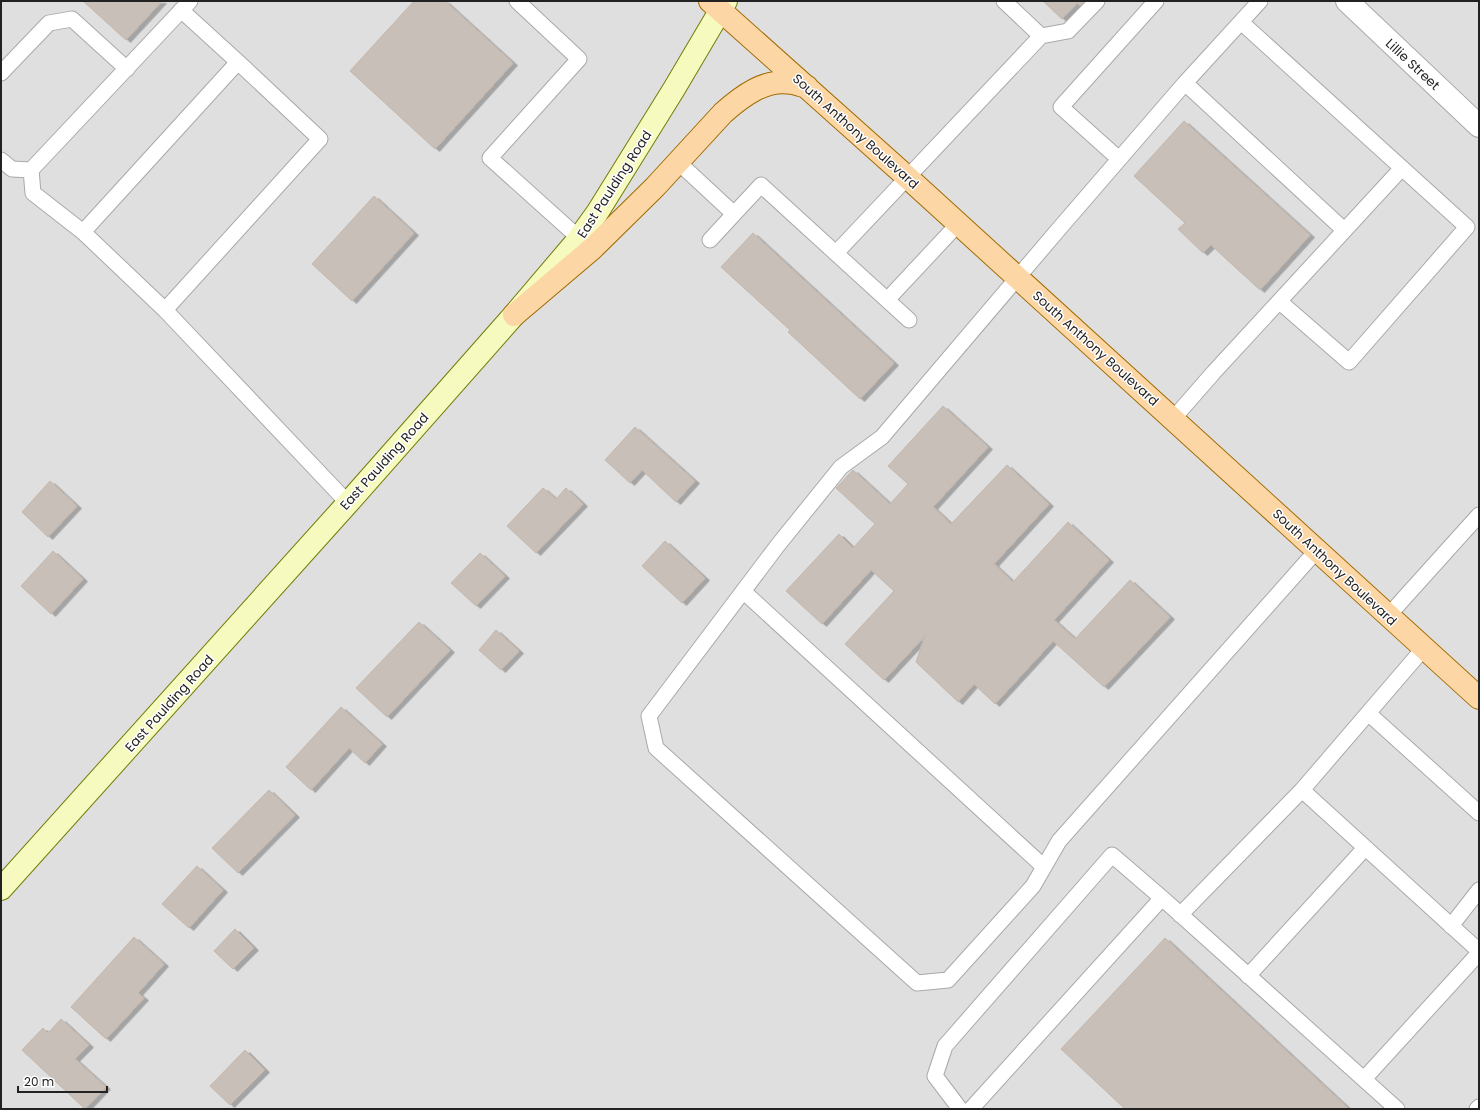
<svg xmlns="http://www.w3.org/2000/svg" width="1480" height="1110" viewBox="0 0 1480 1110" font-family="Poppins,sans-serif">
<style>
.residential{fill:#e0dfdf}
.building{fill:#c7bfb8;stroke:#c4b6ab;filter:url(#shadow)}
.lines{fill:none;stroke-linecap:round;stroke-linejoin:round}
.lane-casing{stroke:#a9a9a9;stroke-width:17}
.street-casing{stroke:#a9a9a9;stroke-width:24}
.secondary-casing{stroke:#707d05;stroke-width:24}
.primary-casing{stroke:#a06b00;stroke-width:24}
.lane{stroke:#fff;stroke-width:15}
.street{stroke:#fff;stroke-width:22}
.secondary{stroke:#f7fabf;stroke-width:22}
.primary{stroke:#fcd6a4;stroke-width:22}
.labels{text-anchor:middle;stroke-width:3;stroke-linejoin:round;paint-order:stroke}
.street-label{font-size:13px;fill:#222;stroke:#fff}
</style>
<defs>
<filter id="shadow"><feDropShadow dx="4.5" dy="2.5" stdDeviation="0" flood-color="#0004"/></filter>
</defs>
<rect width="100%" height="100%" fill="#f2efe9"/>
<path class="residential" d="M1 1H1479V1109H1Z"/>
<path class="building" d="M83 1H162L126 40Z
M414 1H445L513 63 435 149 350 71Z
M1043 1H1086L1081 7 1077 3 1062 19Z
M1184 121 1310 235 1260 290 1211 245 1203 253 1178 229 1185 223 1134 176Z
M374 196 414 233 352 301 312 264Z
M753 233 894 363 860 399 788 332 790 330 721 267Z
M943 406 988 447 933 507 951 524 1007 465 1049 504 994 564 1013 582 1068 522 1109 560 1054 620 1075 639 1130 580 1170 617 1104 687 1053 641 995 704 974 684 958 702 916 662 925 636 884 680 845 644 894 591 871 570 822 624 786 591 839 534 853 548 875 524 836 488 853 470 890 504 908 484 888 466Z
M635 427 695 481 676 502 642 470 630 483 605 460Z
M50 481 77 506 48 537 22 512Z
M543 488 556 499 566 488 583 504 536 553 507 526Z
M665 541 705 578 682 603 642 566Z
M53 551 83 579 51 614 21 586Z
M480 553 505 576 476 606 451 583Z
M419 622 450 650 387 717 356 688Z
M496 630 519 651 501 670 479 650Z
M341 707 382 744 365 763 349 748 311 790 286 767Z
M269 790 295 815 238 873 212 848Z
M197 866 223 890 189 928 162 904Z
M235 929 254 948 233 969 214 951Z
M134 937 164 964 138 993 144 998 106 1039 71 1007Z
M1165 938 1349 1109H1125L1061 1049Z
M61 1019 89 1045 75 1059 106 1087 85 1109 22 1050 43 1028 48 1033Z
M245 1050 265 1070 230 1105 210 1086Z"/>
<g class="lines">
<defs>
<path id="lane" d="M517 1 579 59 490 158 579 238
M1260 1 1185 83 1058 230 882 437 841 467 778 545 649 716 656 748 917 983 948 980 1033 886 1059 841 1317 550
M1241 22 1467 227 1349 362 1280 302
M1041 36 1068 31 1097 1
M238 62 320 139 165 310 348 503
M1 73 49 23 72 19 127 69
M1185 83 1344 230
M1119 159 1061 107 1156 1
M1 160 12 169 31 170 190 1
M678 162 734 214 761 185 909 320
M31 170 33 193 83 232 238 62 181 10
M83 232 165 310
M710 240 734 214
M836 253 1041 36 1004 1
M887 300 958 224
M1173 419 1214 372 1402 168
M743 591 1044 867
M1388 616 1479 515
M1424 648 1302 790 1479 951
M1368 713 1479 813
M1180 915 1302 790
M1451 926 1479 890
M1248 976 1365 848
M1364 1079 1479 953
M960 1109 935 1076 945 1046 1112 855 1162 898 1397 1109
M971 1109 1162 898
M1477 1109 1479 1107"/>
<path id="street" d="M1347 1 1479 126"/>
<path id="secondary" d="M1 889 348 503 514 315 576 242 597 213 674 89 726 1"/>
<path id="primary" d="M710 1 907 177 1479 698
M514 315 593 248 655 187 723 113C742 96 766 78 792 83 797 84 803 86 807 87"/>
</defs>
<use href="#lane" class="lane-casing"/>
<use href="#street" class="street-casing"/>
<use href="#secondary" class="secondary-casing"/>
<use href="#primary" class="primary-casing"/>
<use href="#lane" class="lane"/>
<use href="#street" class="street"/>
<use href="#secondary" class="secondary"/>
<use href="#primary" class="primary"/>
</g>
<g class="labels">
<g class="street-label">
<text transform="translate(1413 64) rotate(43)" y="5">Lillie Street</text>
<text transform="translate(856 131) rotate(42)" y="5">South Anthony Boulevard</text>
<text transform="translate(614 184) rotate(-57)" y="5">East Paulding Road</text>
<text transform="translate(1096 348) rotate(42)" y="5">South Anthony Boulevard</text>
<text transform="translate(384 461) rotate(-48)" y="5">East Paulding Road</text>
<text transform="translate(1335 567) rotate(43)" y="5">South Anthony Boulevard</text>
<text transform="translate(169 703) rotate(-48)" y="5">East Paulding Road</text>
</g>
</g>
<rect width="1480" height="1110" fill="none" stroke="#222222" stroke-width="4"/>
<path d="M18 1086v6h89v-6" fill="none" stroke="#222222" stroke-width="2"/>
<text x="24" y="1086" font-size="12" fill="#222222" stroke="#ffffff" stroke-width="3" paint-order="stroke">20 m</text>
</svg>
